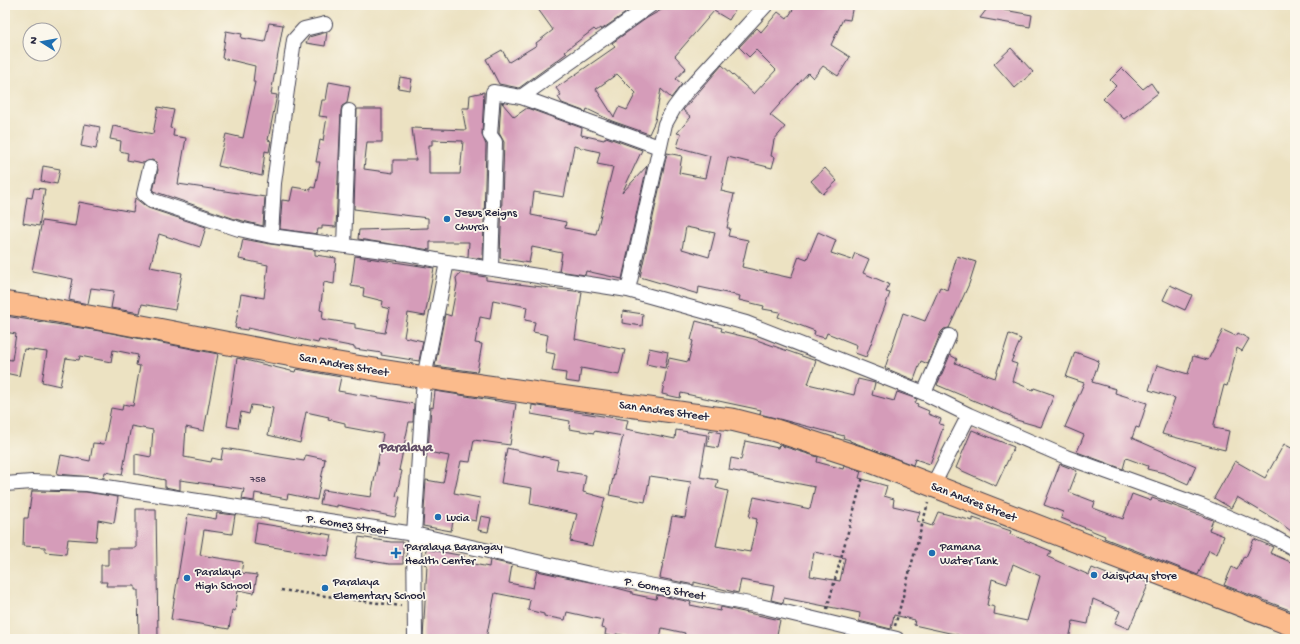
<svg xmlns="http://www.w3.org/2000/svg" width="1300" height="644" viewBox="0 0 1300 644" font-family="'Gochi Hand',sans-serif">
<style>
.building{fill:#d59cb9;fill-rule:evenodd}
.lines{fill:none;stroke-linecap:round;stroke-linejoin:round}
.street-casing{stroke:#403f4f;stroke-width:16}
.primary-casing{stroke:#403f4f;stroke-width:24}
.path{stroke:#403f4f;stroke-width:2.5;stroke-dasharray:3 3;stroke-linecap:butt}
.street{stroke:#fff;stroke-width:14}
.primary{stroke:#fbbb8c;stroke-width:22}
.poi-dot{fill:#1f6fb2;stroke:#fbf7ec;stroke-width:1.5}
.labels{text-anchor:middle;stroke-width:3.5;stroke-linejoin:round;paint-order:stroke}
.number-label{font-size:10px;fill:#4f405a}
.poi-label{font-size:12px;fill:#22223b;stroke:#fbf7ec;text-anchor:start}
.street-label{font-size:12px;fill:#22223b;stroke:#fbf7ec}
.quarter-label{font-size:14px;font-weight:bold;fill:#614d67;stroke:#fbf7ec}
</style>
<rect width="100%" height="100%" fill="#fbf7ec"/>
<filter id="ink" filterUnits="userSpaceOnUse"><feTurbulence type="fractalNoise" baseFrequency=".025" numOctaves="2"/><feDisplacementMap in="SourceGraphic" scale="8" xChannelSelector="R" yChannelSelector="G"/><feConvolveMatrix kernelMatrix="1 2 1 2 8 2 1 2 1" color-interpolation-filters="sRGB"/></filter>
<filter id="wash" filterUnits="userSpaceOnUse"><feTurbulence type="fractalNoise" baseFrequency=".012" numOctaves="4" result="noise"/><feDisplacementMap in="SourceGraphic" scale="16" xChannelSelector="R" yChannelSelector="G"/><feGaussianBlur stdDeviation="0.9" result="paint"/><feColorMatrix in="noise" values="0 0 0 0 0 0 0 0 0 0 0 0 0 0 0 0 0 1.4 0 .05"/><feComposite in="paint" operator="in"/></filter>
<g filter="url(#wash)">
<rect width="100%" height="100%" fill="#ece2c2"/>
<g id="blocks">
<path class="building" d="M535 5H622L627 12 601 30 600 28 596 31 594 29 565 51 567 53 559 59 519 88 499 84 486 59 502 50 509 62 537 45 536 43 553 30Z
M670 5H738L729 20 714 11 675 56 686 68 676 79 682 84 671 98 661 89 655 121 649 134 612 121 587 109 586 112 562 103 558 97 561 95 556 88 615 47 612 43 647 18ZM617 74 636 93 627 110 619 107 614 117 596 89Z
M796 5H853L850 20 843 19 831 45 850 57 838 76 823 66 813 78 808 73 770 115 785 127 774 140 771 156 775 157 772 168 728 157 721 191 734 194 727 228H730L728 236 748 240 742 267 791 278 799 256 807 259 818 232 836 240 831 253 852 260 855 253 869 259 863 273 889 284 886 292 890 293 866 357 855 353 857 345 827 333 825 338 814 335 815 331 778 317 780 312 763 309 764 306 739 300 740 296 699 287 698 294 640 277 667 153 682 156 679 173 705 178 710 156 677 147 681 134 677 133 691 117 683 110 722 65 754 94 776 70 756 50 749 57 739 47 757 28 761 32 778 12 787 19ZM686 227 715 233 709 257 682 249Z
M990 5H1009L1004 10 1032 15 1030 27 980 18Z
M269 23 283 25 271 94 277 95 268 140 271 141 269 152 265 151 262 176 218 166 226 134 243 138 255 82H253L255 66 222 58 226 31 242 34 241 38 265 42Z
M327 32 325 46 306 43 309 37Z
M1011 48 1033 72 1015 88 994 64Z
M1122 68 1143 89 1151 83 1158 93 1124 119 1103 99 1116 86 1110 80Z
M400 77 412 79 410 90 398 88Z
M329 82 350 86 347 103 342 106 341 111 336 227 322 226V229H318L317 234 280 229 282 200 290 201 293 187 311 190V187L315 188 320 162H316L320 140 323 141 327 117 319 116 322 100H326Z
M484 92 482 134 486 145 483 259 468 257 469 242H430V250L358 239 359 230 428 228V218L354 209 357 109H382V142H367L364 169 393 173V160H416L412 128 466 130 462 108H469L470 95ZM432 140 463 141 460 174H429V145H432Z
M501 102 504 103H502L514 117 527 108 582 128 581 135 604 140 606 137 642 150 622 193 647 166 622 279 586 271 585 275 559 271 562 253 532 247 529 263 500 258 504 142 499 133ZM574 146 600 152 597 164 613 167 596 234 565 228 566 222 531 215 534 192 564 197Z
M158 107 174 110 170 128 174 129 173 136 186 138 178 184 265 197 263 226 235 219 153 191 158 170 156 162 152 160 143 163 127 160 128 153 120 151 121 141 110 139 113 126 153 134Z
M85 124 100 127 96 149 81 146Z
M43 166 60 169 57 184 41 181Z
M825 168 837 181 823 194 811 181Z
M34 188 45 189 39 226 23 223 27 197 32 198Z
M135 198 148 208 206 227 200 247 159 234 150 267 182 273 175 310 142 304 140 313 111 308 114 291 91 288 88 304 69 300 73 279 32 271 42 221 75 226 79 202 133 212Z
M243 239 270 244 315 250V255L336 258 334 284 324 282 320 310 323 311 322 319 355 324V328L385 333 390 309 382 307 383 301 363 296 364 288 351 286 355 256 434 268 425 316 408 313 404 337 423 341 419 361 381 355 382 353 355 349V347L319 340 318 343 248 328 247 330 235 328 241 294 264 298 268 265 239 259Z
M957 256 976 262 969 284 949 328 944 329 941 332 928 364 921 361 914 380 885 368 903 313 925 321 940 287 947 290Z
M460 273 486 277V280L582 292 575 339 625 350 619 375 581 368 579 383 565 381 566 373 552 371 555 354 545 352 548 335 533 332 535 322 525 320 527 307 493 300 490 319 480 317 475 343 482 344 477 372 435 366 445 314 451 316 457 284 456 278Z
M1170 285 1192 295 1185 310 1163 300Z
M623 311 643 314 642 326 622 323Z
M5 316 106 332 218 354 204 431 186 427 184 457 211 462 212 458 221 460 223 448 304 461 306 455 325 459 317 500 288 494 287 499 255 493 254 501 242 499 244 489 180 480V490L165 487V480L135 474V454L151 457 153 430 131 426 122 475 105 472 104 478 57 474 61 455 90 461 93 443 104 444 111 408 122 410 123 404 133 406 140 366 136 365 138 355 113 350 111 362 80 356 79 360 66 358 60 386 42 382 47 352 24 349 19 376 5 373V359L12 360 16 334 5 332Z
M696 321 722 328 721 331 754 339 816 361 808 384 854 395 858 379 875 383 872 395 894 401 897 392 917 399 915 403 918 404 917 406 929 411 928 414 941 419 939 424 944 425 930 464 915 459 913 465 850 441V440L843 438 844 436 760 414 761 410 681 393 680 398 662 394 669 358 688 362 693 341 691 340Z
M1223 330 1236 336 1238 333 1249 339 1242 351 1237 348 1227 386 1224 385 1214 424V428L1229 431 1225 450 1162 434 1175 398 1149 390 1157 365 1188 374 1193 356 1208 360Z
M1009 334 1021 339 1011 362 1017 364 1012 381 1033 390 1034 388 1054 395 1041 427 1013 419V417L937 385 950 355 957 359 955 363 995 378Z
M649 348 668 352 665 368 646 364Z
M1075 352 1099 361 1092 382 1116 389 1115 393 1147 403 1139 428 1136 427 1132 438 1196 466 1188 484 1164 473 1147 469 1148 466 1126 458 1123 469 1077 452 1084 435 1065 427 1084 383 1066 377Z
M237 358 295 372 296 369 341 377 338 391 414 404 413 422H409L399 470 402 471 396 496 400 497 395 517 337 505V507L320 504 323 490 371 497 383 434 345 427V423L328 419 329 417 306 412 300 443 268 435 273 408 251 405 249 414 241 412 238 428 227 426Z
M435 391 516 404 510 445 474 440 470 462 461 461 454 493 480 498 476 521 454 517 451 531 423 526 426 480 443 483 449 456 428 452 431 407 433 408Z
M532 405 628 420 626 429 675 439 676 430 707 435 700 477 718 480 716 488 728 491 716 546 750 552 757 519 749 517 754 497 810 509 815 487 729 470 731 458 741 460 745 441 778 448 779 445 818 457 817 462 843 469 844 466 861 471 859 478 887 486 884 496 894 499 893 506 920 512 917 521 932 526 938 512 973 521V518L1011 531 1010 534 1051 551 1048 557 1089 575 1092 568 1117 578 1119 572H1121L1149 583 1129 629 1115 623 1120 611 1093 599 1088 624 1073 621 1069 639H965V637L954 634 914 625 915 620 894 615 891 629 859 621 860 613 784 598 783 603 771 600 774 586 741 580 738 593 694 582V585L660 578 672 516 685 518 691 482 650 476 645 502 609 495 623 436 594 431V433L569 429 570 421 531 414ZM814 552 845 558 840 581 810 576ZM1013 564 1040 576 1027 621 994 614 995 607 987 605 992 579 1007 584Z
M710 430 721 433 718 448 707 446Z
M972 430 1014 447 996 486 956 468Z
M1284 444 1295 450V534L1279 522 1237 497 1231 508 1214 498 1235 461 1265 478Z
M507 448 558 460 556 470 586 475 583 492 605 498 592 546 570 541 577 514 530 504 532 488 501 483Z
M1060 464 1077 471 1069 492 1095 502 1093 508 1123 519 1132 494 1151 501 1152 498 1213 520 1209 530 1224 536 1217 554 1209 550 1198 575 1104 538 1105 536 1061 518 1063 512 1044 505Z
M32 491 86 492 118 497 114 523 98 520 96 541 68 539 66 554 45 552V547L23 546 24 518H28Z
M136 509H156L158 637 139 638 138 590H135V586H106L107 582H101V565H108V548H136Z
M217 513 235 515 232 534 204 530 200 555 243 562 241 573 257 575 254 593 238 590 235 611 232 610 229 629 171 619 188 514 216 519Z
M481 516 491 518 488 532 478 530Z
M257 523 332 535 328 556 254 544Z
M359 537 391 542H403V564H389L355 558Z
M1254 539 1273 547 1270 553 1295 564V612L1224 585 1232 567 1237 570 1244 556 1246 557Z
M426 549 464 556 463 562 489 567 490 560 512 565 509 583 533 588 537 571 609 586 632 592V594L656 599 657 595 691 602 690 605 720 611 721 607 780 620 776 639H683L685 633 662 628 660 639 642 637 641 639 616 634V637L605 635 606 629 601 628 603 620 567 612 565 620 544 616V614L528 610 530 600 495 593 486 639H423L427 565 424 564Z"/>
</g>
</g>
<g filter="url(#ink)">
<use href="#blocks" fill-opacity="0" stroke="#403f4f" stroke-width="1"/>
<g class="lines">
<defs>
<path id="street" d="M521 97 651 5
M150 168 144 194 151 200 239 229 271 236 406 254 447 262 628 290 746 323 924 393 969 415 1066 457 1202 506 1268 534 1295 549
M271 236 274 183 294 40 304 29 325 24
M344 245 349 111
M491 268 495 142 490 135 493 92 521 97 659 147
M628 290 665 124 674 108 686 92 766 5
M924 393 949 336
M5 484 32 482 87 484 414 534 590 574 760 606 897 639
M933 485 969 415
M415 639 414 534 424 378 447 262"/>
<path id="primary" d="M5 303C97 316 187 336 279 353 430 381 582 399 734 420L774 430 867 460 1295 626"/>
</defs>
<use href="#street" class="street-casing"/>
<use href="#primary" class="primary-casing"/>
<path class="path" d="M281 590 401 606
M827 609 863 477
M895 626 928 503"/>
<use href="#street" class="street"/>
<use href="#primary" class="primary"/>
</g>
</g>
<g class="poi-dot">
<circle cx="447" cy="219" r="4"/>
<circle cx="438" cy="517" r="4"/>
<path d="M394 547h4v4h4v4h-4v4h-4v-4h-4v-4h4z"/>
<circle cx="932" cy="553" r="4"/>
<circle cx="1094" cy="575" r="4"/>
<circle cx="187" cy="578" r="4"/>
<circle cx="325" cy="588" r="4"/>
</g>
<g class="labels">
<g class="number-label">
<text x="258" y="482">758</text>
</g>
<g class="poi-label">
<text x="455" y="216">Jesus Reigns<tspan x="455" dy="14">Church</tspan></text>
<text x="446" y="521">Lucia</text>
<text x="405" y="550">Paralaya Barangay<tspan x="405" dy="14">Health Center</tspan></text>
<text x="940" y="550">Pamana<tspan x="940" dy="14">Water Tank</tspan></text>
<text x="195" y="575">Paralaya<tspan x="195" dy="14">High School</tspan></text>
<text x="1102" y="579">daisyday store</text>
<text x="333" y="585">Paralaya<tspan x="333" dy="14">Elementary School</tspan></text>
</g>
<g class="street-label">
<text transform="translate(344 364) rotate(10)" y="4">San Andres Street</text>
<text transform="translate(664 410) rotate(8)" y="4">San Andres Street</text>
<text transform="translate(974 501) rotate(21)" y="4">San Andres Street</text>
<text transform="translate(347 524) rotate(9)" y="4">P. Gomez Street</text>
<text transform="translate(665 588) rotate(11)" y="4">P. Gomez Street</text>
</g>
<g class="quarter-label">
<text x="406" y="451">Paralaya</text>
</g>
</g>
<rect width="1300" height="644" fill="none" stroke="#fbf7ec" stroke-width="20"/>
<g transform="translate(42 42) rotate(281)"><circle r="19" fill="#fbf7ec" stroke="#a4a2a5"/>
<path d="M0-3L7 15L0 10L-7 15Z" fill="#1f6fb2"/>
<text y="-6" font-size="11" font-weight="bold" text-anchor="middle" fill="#22223b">N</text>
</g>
</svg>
